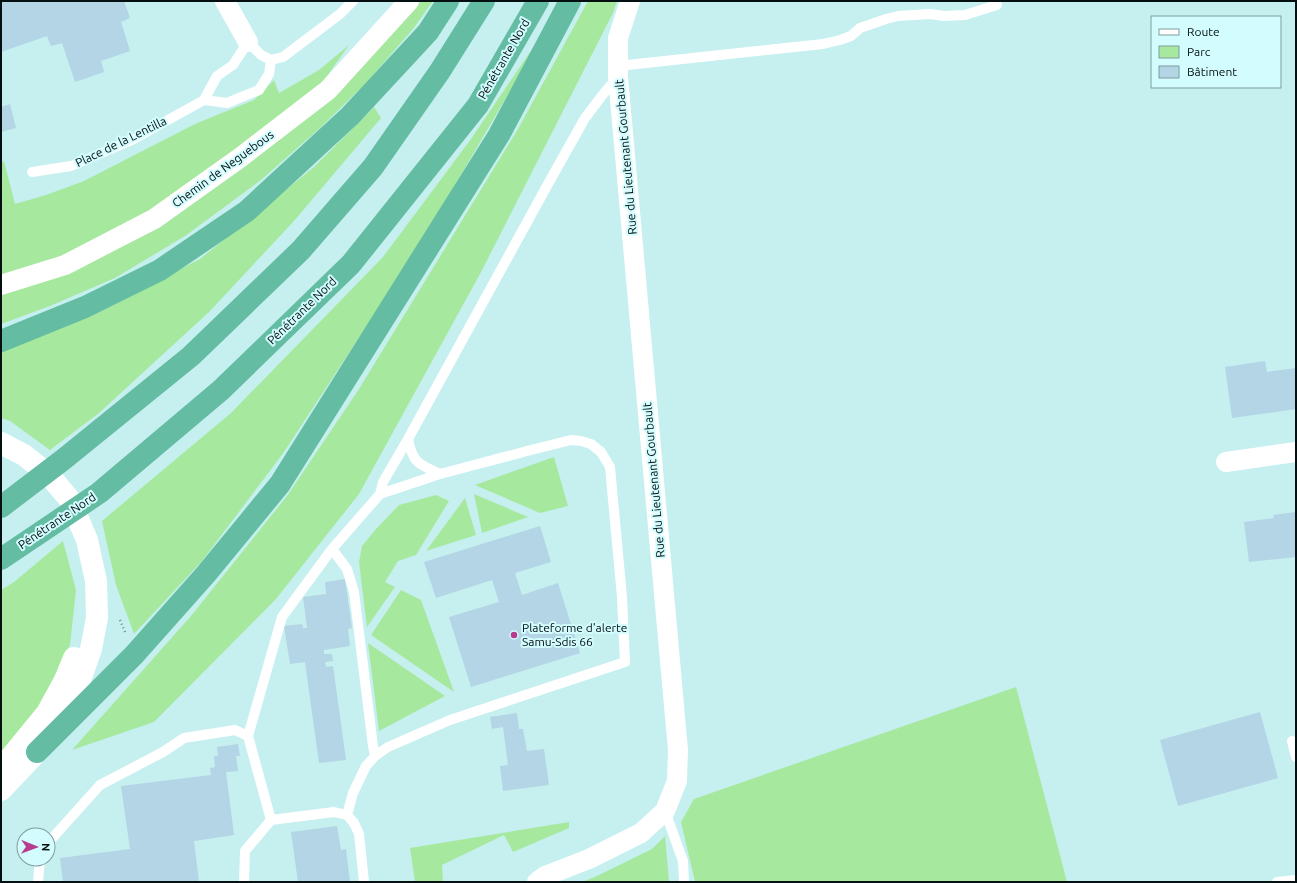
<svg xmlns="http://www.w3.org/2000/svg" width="1297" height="883" viewBox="0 0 1297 883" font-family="Ubuntu,sans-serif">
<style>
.green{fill:#a6e99e}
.building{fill:#b3d5e5}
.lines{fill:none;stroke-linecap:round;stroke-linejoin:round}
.path{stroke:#708d8e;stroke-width:2.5;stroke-dasharray:1 3;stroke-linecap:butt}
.service{stroke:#fff;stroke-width:10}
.minor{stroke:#fff;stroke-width:20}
.secondary{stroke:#fff;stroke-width:22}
.trunk{stroke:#64bca3;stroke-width:22}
.poi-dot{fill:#b73c8d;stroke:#d3fcfe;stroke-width:1.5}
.labels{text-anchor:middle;stroke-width:4;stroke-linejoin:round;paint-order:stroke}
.street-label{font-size:12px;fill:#030f10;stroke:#d3fcfe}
.poi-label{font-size:12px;fill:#030f10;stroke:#d3fcfe;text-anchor:start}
</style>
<rect width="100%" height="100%" fill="#c6eff0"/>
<path class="green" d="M421 1H433L413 29 366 83 320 128 261 180 185 236 115 278 50 306 1 324V293L65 270 159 228 247 165 335 97Z
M588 1H617L613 13 480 274 359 494 276 599 154 722 72 750 191 616 287 496 359 389 518 129Z
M551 21 421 243 284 452 202 561 134 634 116 585 102 521 231 413 383 257 471 139Z
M349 45 322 83 236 150 149 212 62 257 1 276V163L4 161 15 204 46 195 84 181 195 124 254 100 274 80 279 93 319 70Z
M374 107 381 118 294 221 209 312 99 413 50 450 10 421 1 418V349L67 326 200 259 314 167Z
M554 457 568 506 540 513 475 485Z
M474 494 528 517 482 533Z
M436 495 449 501 416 555 398 561 385 582 395 587 367 627 359 562 362 546 376 529 399 505Z
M465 498 476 535 426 551Z
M63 541 76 590 70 645 38 710 1 757V590L14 582Z
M401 590 421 600 454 692 371 635Z
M368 643 445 696 379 731Z
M1016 687 1067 882H695L681 822 694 799Z
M569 822V828L513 852 504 835 442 865 443 882H415L410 848Z
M665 836 669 882H582L597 876 652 849Z"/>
<path class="building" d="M1 1H124L130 18 121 22 130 51 101 61 104 72 75 82 62 43 51 46 47 36 1 52Z
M10 104 16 128 1 132V107Z
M1265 361 1267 372 1296 368V409L1232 418 1225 367Z
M1296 512V557L1249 562 1244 522 1274 518 1273 515Z
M540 526 551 562 515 573 522 595 558 583 580 653 471 687 449 617 499 602 492 580 436 598 424 562Z
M345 579 352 628 348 629 350 646 324 650V654H332L333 661 325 662 326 667 333 666 346 760 319 763 305 662 290 664 284 626 302 624 303 628H307L303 597 326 594 325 582Z
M1260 712 1278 778 1178 806 1160 740Z
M517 713 519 729H523L527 751 544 749 549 785 503 791 500 766 508 765 503 727 492 729 490 717Z
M238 744 240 756H236L238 771 226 772 234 835 194 841 199 882H63L60 858 130 849 121 786 211 775 210 768 215 767 214 756H218L217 747Z
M337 826 341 850 346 849 350 882H298L291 832Z"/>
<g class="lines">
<path class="path" d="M120 620 125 632"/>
<path class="service" d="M271 60 269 74 259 90 227 103 204 100 217 76 233 65 248 42 261 55 271 60 283 57 340 14 353 1
M618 66 823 44 840 40 851 36 860 28 886 19 898 16 930 14 944 16 965 15 997 5
M32 172 71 166 132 140 204 100
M408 439C413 464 419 464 440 474
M380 494 383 482 408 439 548 184 585 118 604 93 617 78
M332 549 380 494 440 474 531 450 571 440 581 441 591 444 601 452 610 467 622 597 625 662 450 720 388 747 375 756 366 766 353 793 347 815 354 823 359 834 364 882
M248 736 282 617 332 549 347 569 354 592 373 746 375 756
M1292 741 1296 757
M665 811 683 861 684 882
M271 820 334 812 347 815
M48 843 100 785 163 752 184 738 235 730 248 736 271 820 245 851 244 882
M38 882 40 859
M1277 882 1296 880"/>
<path class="minor" d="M225 1 248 42
M1 285 65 265 154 219 241 157 328 90 409 1
M1226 462 1296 452
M537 882 545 876 589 859 641 833 665 811 677 781 678 750 675 717 618 77V38L630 1"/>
<path class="secondary" d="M1 443 24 455 49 475 70 500 87 540 96 581 97 618 91 649 75 694 37 752 1 790
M1 769 47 713 65 680 74 658"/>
<path class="trunk" d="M1 341 85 307 160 270 247 211 350 116 428 32 448 1
M1 507 64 459 191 356 301 250 373 167 440 71 484 1
M1 559 99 493 221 390 351 264 478 105 538 1
M37 752 134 655 206 574 280 484 499 135 570 1"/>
</g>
<circle class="poi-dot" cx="514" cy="635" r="4"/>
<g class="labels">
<g class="street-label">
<text transform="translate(504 59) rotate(-60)" y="4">Pénétrante Nord</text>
<text transform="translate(121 142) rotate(-26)" y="4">Place de la Lentilla</text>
<text transform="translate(626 157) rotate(-95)" y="4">Rue du Lieutenant Gourbault</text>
<text transform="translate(223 169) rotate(-36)" y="4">Chemin de Neguebous</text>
<text transform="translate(302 311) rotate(-44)" y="4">Pénétrante Nord</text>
<text transform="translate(654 480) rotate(-95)" y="4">Rue du Lieutenant Gourbault</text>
<text transform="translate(57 521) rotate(-34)" y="4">Pénétrante Nord</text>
</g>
<g class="poi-label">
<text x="522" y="632">Plateforme d'alerte<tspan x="522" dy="14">Samu-Sdis 66</tspan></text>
</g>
</g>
<rect width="1297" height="883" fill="none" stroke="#030f10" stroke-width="4"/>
<rect x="1151" y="16" width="130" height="72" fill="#d3fcfe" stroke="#809d9f"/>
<rect x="1159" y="29" width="20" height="6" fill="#ffffff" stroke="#809d9f"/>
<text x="1187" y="36" font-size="12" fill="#030f10">Route</text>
<rect x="1159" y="46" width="20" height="12" fill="#a6e99e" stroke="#809d9f"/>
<text x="1187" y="56" font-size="12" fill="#030f10">Parc</text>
<rect x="1159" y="66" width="20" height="12" fill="#b3d5e5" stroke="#809d9f"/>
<text x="1187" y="76" font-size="12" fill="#030f10">Bâtiment</text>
<g transform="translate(36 847) rotate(91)"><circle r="19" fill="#d3fcfe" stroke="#809d9f"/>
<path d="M0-3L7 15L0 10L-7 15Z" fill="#b73c8d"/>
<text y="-6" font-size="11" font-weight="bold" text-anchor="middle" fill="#030f10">N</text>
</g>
</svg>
